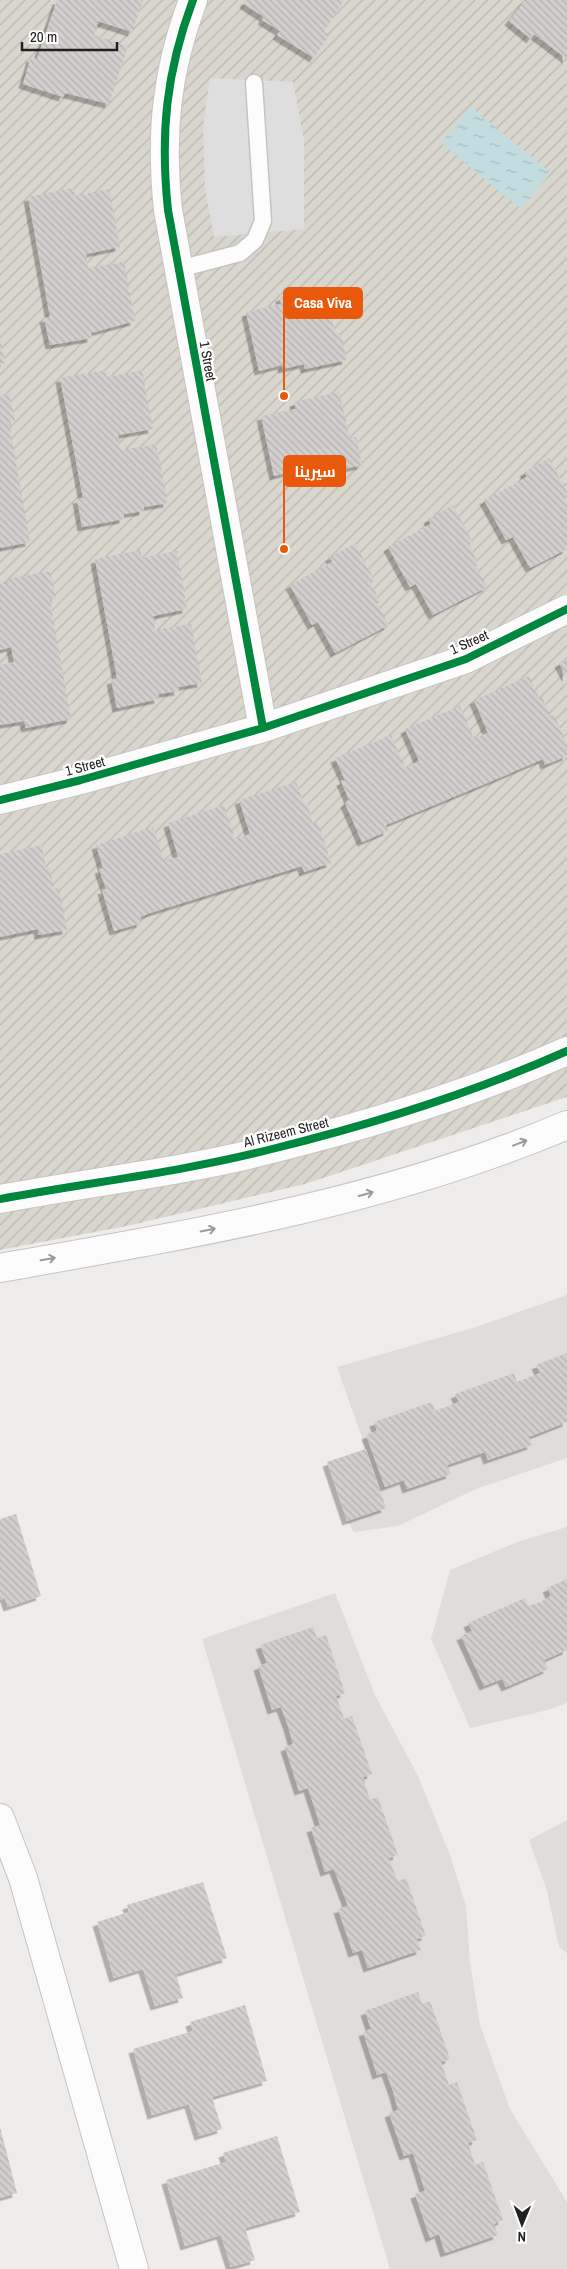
<svg xmlns="http://www.w3.org/2000/svg" width="567" height="2269" viewBox="0 0 567 2269" font-family="'Archivo Narrow',Cairo,sans-serif">
<style>
.residential{fill:#dedddc}
.construction{fill:url(#construction-furrows)}
.parking{fill:#dfdede}
.water{fill:url(#water-ripples)}
.building{fill:url(#building-back-hatch);filter:url(#shadow)}
.lines{fill:none;stroke-linecap:round;stroke-linejoin:round}
.service-casing{stroke:#c5c4c3;stroke-width:19}
.minor-casing{stroke:#c5c4c3;stroke-width:30}
.tertiary-casing{stroke:#c5c4c3;stroke-width:30}
.service{stroke:#fdfcfc;stroke-width:16}
.minor{stroke:#fdfcfc;stroke-width:28}
.tertiary{stroke:#fdfcfc;stroke-width:28}
.cycleway-casing{stroke:#fff;stroke-width:11}
.cycleway{stroke:#00873e;stroke-width:8}
.oneway{stroke:#9a9999}
.labels{text-anchor:middle;stroke-width:4.5;stroke-linejoin:round;paint-order:stroke}
.street-label{font-size:14px;fill:#212121;stroke:#fff}
.leader{fill:none;stroke:#e8590c;stroke-width:2}
.callout-dot{fill:#e8590c;stroke:#fff;stroke-width:2}
.callout{fill:#e8590c;stroke:#e8590c;stroke-width:2}
.callout-label{font-size:15px;text-anchor:middle;font-weight:bold;fill:#fff}
</style>
<defs>
<pattern id="construction-furrows" width="10" height="10" patternUnits="userSpaceOnUse" patternTransform="scale(1.25)"><rect width="10" height="10" fill="#d8d6cd"/><path d="M-1 1l2-2M0 10L10 0M9 11l2-2" fill="none" stroke="#b9b7b0"/></pattern>
<pattern id="water-ripples" width="26" height="14" patternUnits="userSpaceOnUse" patternTransform="scale(1.25)"><rect width="26" height="14" fill="#c2dcdf"/><path d="M2 4q2-2 4 0t4 0M15 11q2-2 4 0t4 0" fill="none" stroke="#a6bcbf"/></pattern>
<pattern id="building-back-hatch" width="6" height="6" patternUnits="userSpaceOnUse" patternTransform="scale(1.25)"><rect width="6" height="6" fill="#d2cfce"/><path d="M-1 5l2 2M0 0l6 6M5-1l2 2" fill="none" stroke="#b4b1b1"/></pattern>
<filter id="shadow"><feDropShadow dx="-4.5" dy="4.5" stdDeviation="0" flood-color="#0004"/></filter>
</defs>
<rect width="100%" height="100%" fill="#efedeb"/>
<path class="residential" d="M567 1295V1458L476 1489 398 1526 354 1532 347 1521 327 1462 366 1449 337 1367 476 1327Z
M567 1527V1703L548 1710 470 1728 431 1639 450 1570 517 1542Z
M335 1593 375 1695 418 1776 450 1855 466 1906 470 1962 480 2025 510 2109 567 2202V2269H390L202 1639Z
M567 1820V1953L559 1947 547 1891 529 1840Z"/>
<path class="construction" d="M0 0H567V1097L305 1184 127 1226 0 1250Z"/>
<path class="parking" d="M210 78 293 82 304 140V229L214 237 205 188 203 126Z"/>
<path class="water" d="M471 107 551 173 521 209 441 143Z"/>
<path class="building" d="M57 0H143L132 32 98 21 94 35 128 46 109 104 65 93 63 97 23 84 31 57 37 59Z
M246 0H344L324 32 329 35 314 58 277 35 280 31 262 20 264 17 244 4Z
M525 0H567V59L534 34 531 39 509 21Z
M73 188 75 196 109 189 120 247 86 254 88 268 124 262 135 321 91 333 92 338 50 345 44 318 50 317 28 197Z
M325 287 335 333H341L347 360 305 369 304 364 283 369 282 365 259 371 246 312 281 304 280 297Z
M0 338 5 363 0 364Z
M106 370 107 377 142 370 153 429 118 435 121 450 156 444 168 503 144 507V511L124 514V519L82 527 77 499 83 498 60 378Z
M339 392 350 439 356 437 362 465 320 474 319 469 298 474 297 470 274 476 261 416 296 409 294 402Z
M9 393 15 421 9 422 30 542 0 548V395Z
M549 458 567 492 565 498 567 502V549L530 568 513 537 506 540 484 500 527 477 524 472Z
M453 505 473 543 469 545 479 565 476 566 487 587 433 615 416 584 410 587 388 547 431 524 428 519Z
M355 543 375 581 371 583 380 602 377 604 389 625 335 653 318 622 312 625 290 585 332 562 330 557Z
M140 550 142 558 177 551 187 609 153 616 155 630 191 624 202 683 178 687 179 691 158 694 159 699 117 708 111 680 117 678 95 559Z
M50 571 56 598 50 600 71 719 26 728 24 721 0 725V665L14 662 11 647 0 650V584L9 583 8 579Z
M567 659V678L559 663Z
M529 676 539 698 542 697 550 716 554 715 567 744V756L545 765 543 759 499 778 386 825 388 831 362 842 345 803 349 800 341 781 345 780 335 758 391 735 405 767 412 765 419 761 405 729 460 706 474 739 480 736 488 733 474 700Z
M296 782 304 804 307 803 313 824 318 822 331 863 304 872 302 866 150 913 140 917 141 923 114 931 102 890 106 889 99 869 103 868 96 845 153 827 164 861 178 857 168 823 224 805 235 839 242 837 250 834 239 800Z
M42 845 46 869 50 868 54 889 59 888 67 930 39 935 38 929 0 937V854Z
M567 1353V1422L529 1437 532 1445 488 1460 485 1452 447 1465 451 1474 407 1489 404 1480 385 1487 366 1435 377 1431 374 1422 432 1402 435 1411 459 1402 455 1394 514 1373 517 1382 540 1373 536 1365Z
M366 1449 386 1508 347 1521 327 1462Z
M16 1514 41 1596 8 1607 5 1598 0 1600V1519Z
M567 1579V1650L544 1660 548 1669 506 1687 502 1679 484 1686 461 1636 472 1631 468 1623 525 1598 528 1606 540 1602 551 1596 547 1588Z
M313 1627 317 1638 326 1635 345 1693 336 1696 344 1719 352 1716 372 1774 363 1777 370 1800 378 1797 398 1855 389 1858 393 1869 398 1881 406 1878 426 1936 417 1939 421 1950 368 1968 362 1950 353 1953 338 1909 348 1906 334 1869 325 1872 311 1828 320 1825 314 1806 308 1788 299 1791 285 1747 293 1744 288 1726 281 1707 272 1710 258 1666 267 1663 260 1645Z
M203 1882 227 1958 176 1974 183 1998 155 2006 143 1969 114 1978 97 1922 129 1912 127 1905Z
M418 1992 422 2004 430 2001 450 2059 441 2062 449 2085 457 2082 477 2140 468 2143 475 2165 483 2162 503 2220 494 2224 498 2235 445 2253 439 2234 430 2238 415 2194 425 2191 413 2153 404 2156 389 2113 398 2110 393 2091 386 2072 377 2075 363 2032 371 2029 365 2011Z
M245 2005 267 2081 212 2097 222 2129 199 2136 189 2104 152 2115 133 2049 193 2031 190 2022Z
M0 2127 17 2193 0 2198Z
M277 2136 300 2212 245 2228 255 2260 231 2267 221 2235 185 2246 166 2180 226 2162 223 2153Z"/>
<g class="lines">
<defs>
<path id="service" d="M179 269 240 253 255 240 263 221 254 83"/>
<path id="minor" d="M193 0C166 72 160 134 168 210L263 728
M0 800 81 780 263 728 466 659 567 609
M0 1818 23 1878 134 2269"/>
<path id="tertiary" d="M0 1199C91 1182 183 1172 272 1149 373 1124 473 1093 567 1051
M0 1268C193 1234 386 1202 567 1125"/>
</defs>
<use href="#service" class="service-casing"/>
<use href="#minor" class="minor-casing"/>
<use href="#tertiary" class="tertiary-casing"/>
<use href="#service" class="service"/>
<use href="#minor" class="minor"/>
<use href="#tertiary" class="tertiary"/>
<defs>
<path id="cycleway" d="M193 0C166 72 160 134 168 210L263 728
M0 800 81 780 263 728 466 659 567 609
M0 1199C91 1182 183 1172 272 1149 373 1124 473 1093 567 1051"/>
</defs>
<use href="#cycleway" class="cycleway-casing"/>
<use href="#cycleway" class="cycleway"/>
</g>
<defs><path id="oneway-shaft" d="M-6 0H5M1.5-3L5.5 0L1.5 3" fill="none" stroke-width="1.6" stroke-linecap="round" stroke-linejoin="round" transform="scale(1.25)"/></defs>
<g class="oneway">
<use href="#oneway-shaft" transform="translate(520 1143) rotate(-21)"/>
<use href="#oneway-shaft" transform="translate(366 1194) rotate(-15)"/>
<use href="#oneway-shaft" transform="translate(208 1230) rotate(-11)"/>
<use href="#oneway-shaft" transform="translate(48 1259) rotate(-10)"/>
</g>
<g class="labels">
<g class="street-label">
<text transform="translate(208 361) rotate(80)" y="5">1 Street</text>
<text transform="translate(469 642) rotate(-24)" y="5">1 Street</text>
<text transform="translate(85 766) rotate(-15)" y="5">1 Street</text>
<text transform="translate(286 1132) rotate(-14)" y="5">Al Rizeem Street</text>
</g>
</g>
<path class="leader" d="M284 396L284 303M284 549L284 471"/>
<g class="callout-dot">
<circle cx="284" cy="396" r="5"/>
<circle cx="284" cy="549" r="5"/>
</g>
<g class="callout">
<rect x="284" y="288" width="78" height="30" rx="5"/>
<rect x="284" y="456" width="61" height="30" rx="5"/>
</g>
<g class="callout-label">
<text x="323" y="308">Casa Viva</text>
<text x="315" y="477">سيرينا</text>
</g>
<g transform="translate(522 2224) rotate(181)" stroke="#ffffff" stroke-width="4" paint-order="stroke">
<path d="M0-4L9 19L0 12L-9 19Z" fill="#212121"/>
<text y="-8" font-size="14" font-weight="bold" text-anchor="middle" fill="#212121">N</text>
</g>
<path d="M22 42v8h95v-8" fill="none" stroke="#212121" stroke-width="2.5"/>
<text x="30" y="42" font-size="15" fill="#212121" stroke="#ffffff" stroke-width="4" paint-order="stroke">20 m</text>
</svg>
